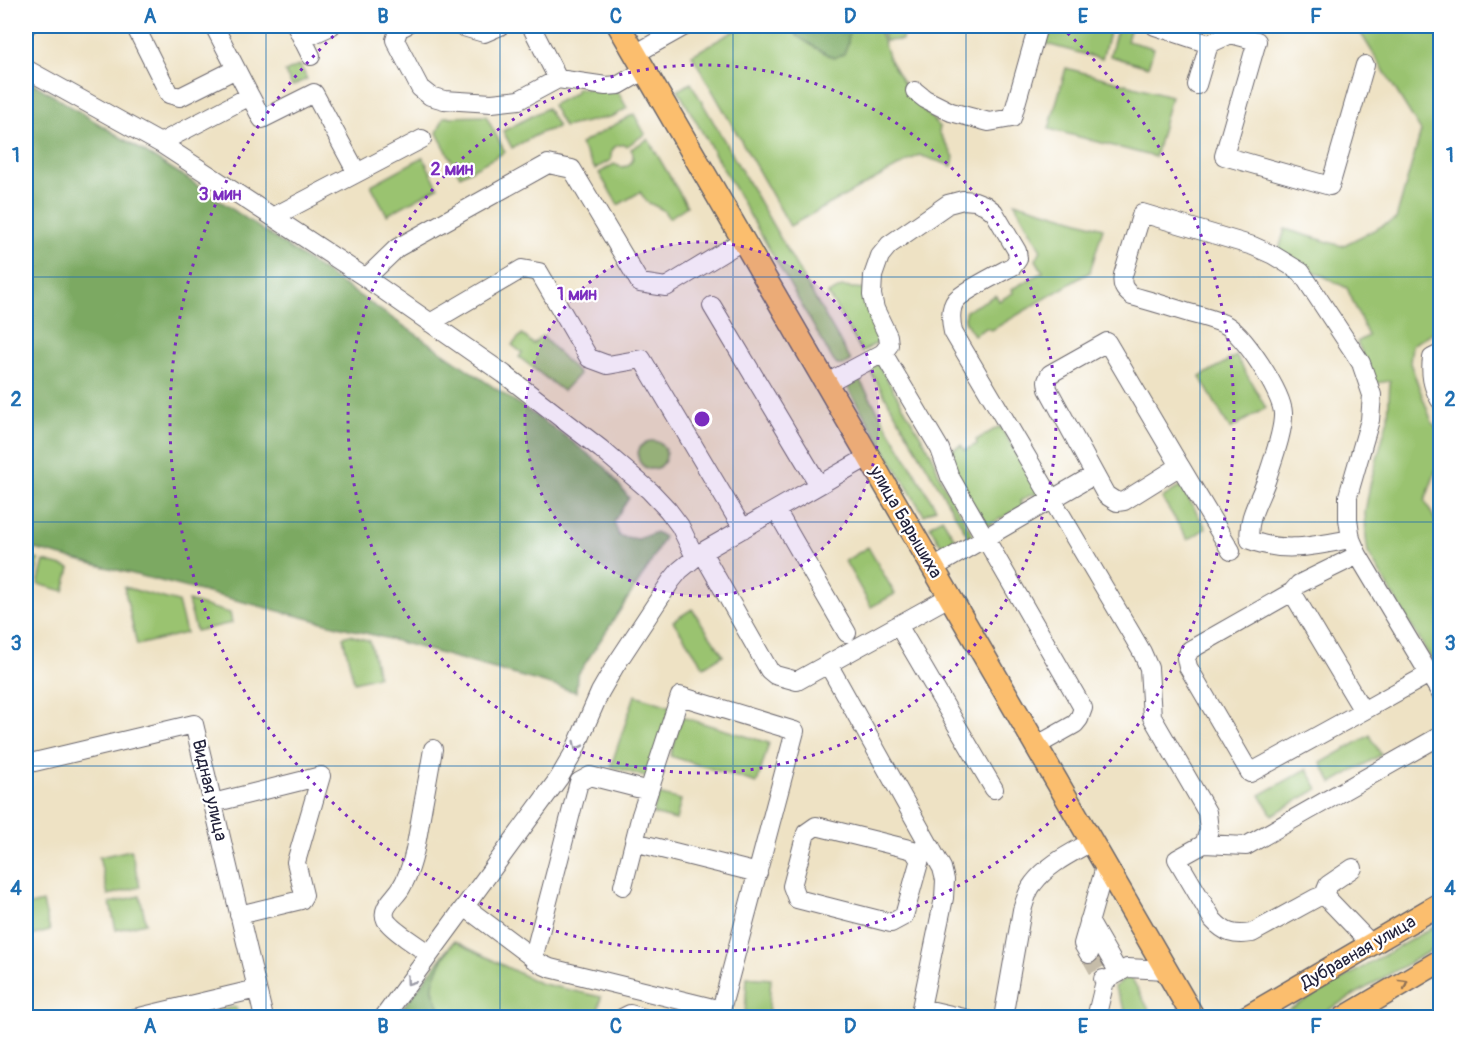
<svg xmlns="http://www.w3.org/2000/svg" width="1466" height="1043" viewBox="0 0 1466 1043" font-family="Pangolin,sans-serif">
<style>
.green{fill:#9ac36f;stroke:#5e7255;stroke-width:1.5}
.forest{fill:#7ba962;stroke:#4e664e;stroke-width:1.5}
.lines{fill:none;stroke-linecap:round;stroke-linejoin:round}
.minor-tunnel{stroke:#c5bca9;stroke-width:18;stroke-dasharray:18 9;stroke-linecap:butt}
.minor-casing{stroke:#69656b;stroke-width:20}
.major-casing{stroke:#69656b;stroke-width:25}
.minor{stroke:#fff;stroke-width:18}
.major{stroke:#fbbe6e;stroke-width:22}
.oneway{stroke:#9c9ca7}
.oneway2{stroke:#8e7054}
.grid{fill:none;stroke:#1f6fb2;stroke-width:1.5;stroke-opacity:0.55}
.ring{fill:none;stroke:#7b2cbf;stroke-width:3;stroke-dasharray:3 6}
.labels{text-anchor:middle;stroke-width:4.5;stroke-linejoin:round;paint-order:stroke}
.street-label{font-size:18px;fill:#22223b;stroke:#fff}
.centre{fill:#7b2cbf;stroke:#fff;stroke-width:3}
.ring-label{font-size:18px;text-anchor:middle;font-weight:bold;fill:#7b2cbf;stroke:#fff;stroke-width:4.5;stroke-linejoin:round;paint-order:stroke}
.neatline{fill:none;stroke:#1f6fb2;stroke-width:2}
.grid-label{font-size:20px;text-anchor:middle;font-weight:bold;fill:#1f6fb2}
</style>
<rect width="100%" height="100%" fill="#fff"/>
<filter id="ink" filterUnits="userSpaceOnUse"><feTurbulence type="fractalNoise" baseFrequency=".0167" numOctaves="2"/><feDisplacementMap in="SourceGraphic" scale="12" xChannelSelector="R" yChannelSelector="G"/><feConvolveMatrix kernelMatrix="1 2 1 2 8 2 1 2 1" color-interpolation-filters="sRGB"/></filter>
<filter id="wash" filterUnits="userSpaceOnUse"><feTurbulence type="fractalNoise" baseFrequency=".008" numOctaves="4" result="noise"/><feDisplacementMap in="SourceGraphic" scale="24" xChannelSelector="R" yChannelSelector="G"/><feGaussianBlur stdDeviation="1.35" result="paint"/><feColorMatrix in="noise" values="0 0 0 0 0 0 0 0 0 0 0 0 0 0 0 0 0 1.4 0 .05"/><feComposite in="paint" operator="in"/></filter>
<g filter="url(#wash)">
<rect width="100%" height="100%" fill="#eee2c4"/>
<path class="green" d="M743 26H878L889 59 913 99 940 127 939 132 954 157 952 166 919 155 790 226 692 55Z
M881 26H904L902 40 885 41Z
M1051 26H1111L1102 59 1046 44Z
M1118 26 1130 30 1127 41 1154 48 1148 67 1110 56Z
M1352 26H1440V328L1412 345 1410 363 1432 422 1440 431V461L1439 462 1425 501 1440 529V674L1368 553 1366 538 1365 512 1370 485 1388 418 1390 381 1376 383 1357 342 1368 336 1347 288 1278 253 1285 229 1342 246 1396 219 1421 131 1357 27Z
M300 65 307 79 292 86 285 72Z
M1066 68 1171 96 1155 157 1049 129Z
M691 83 851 361 843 365H837L833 360 678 90Z
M577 88 618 92 627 108 614 116 564 127 552 105 575 93Z
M547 108 558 127 540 133 512 148 503 131Z
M634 114 645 134 627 146C616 142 610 149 611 160L595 169 580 144Z
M486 116 505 152 460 176 437 133 444 117Z
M648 139 687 206 669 218 663 210 647 202 640 192 618 205 599 173 614 164 621 167 628 166C633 161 635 155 631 149Z
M423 157 438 187 387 215 371 185Z
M1014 202 1103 228 1090 272 992 330 986 328 974 335C969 328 962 320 966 311L996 295 999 301 1013 293 1012 289 1043 272 1036 260 1041 250Z
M842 287 866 289 880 329V341L862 352 828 294Z
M522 334 533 344 542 336 579 374 563 391 519 357 522 353 512 345Z
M1236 356 1266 408 1230 429 1200 377Z
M878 364 932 455 942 482 973 535 969 538 869 369Z
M857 376 936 508 924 515 850 392 848 387 849 382Z
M1000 426 1042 495 1037 498 1034 493 1020 501 1023 506 987 526 963 487 948 452 961 445 965 450 977 444 976 440Z
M638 455a14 14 0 1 1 28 0a14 14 0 1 1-28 0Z
M1181 486 1206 528 1188 540 1162 498Z
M942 518 958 544C941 552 937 539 930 526Z
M868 547 895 594 871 607 845 561Z
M26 556 39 560 33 583 26 581Z
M44 561 70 568 64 591 38 584Z
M124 587 178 602 186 633 137 645Z
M188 601 230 613 232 623 196 631Z
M692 609 723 655 704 667 673 621Z
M350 635 370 641 378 676 354 682 343 637Z
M635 695 672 707 648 778 611 766Z
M682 717 769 743 757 783 670 756Z
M1370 735 1381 755 1332 783 1321 763Z
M1307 769 1318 789 1272 815 1260 795Z
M658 794 681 800 676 820 653 814Z
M131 850 140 887 108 895 99 857Z
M140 896 146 923 116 930 110 903Z
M43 902 50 931 26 937V906Z
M1440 923V945L1316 1017H1276Z
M454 941 539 983 601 997 597 1017 442 1018C441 1007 435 999 433 990 431 976 447 953 454 941Z
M1130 975 1153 1017H1121L1125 1009 1114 987Z
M747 977 771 979 768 1017 745 1015Z
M236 1007 238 1017H189Z"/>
<path class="forest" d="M795 26H843L849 32 848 43 844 54 834 58 816 48 797 36Z
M26 79 182 175 561 433 606 468 629 498 614 521 619 536 638 539 656 532 664 537 649 566 577 676 576 692 389 639 26 547Z
M454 941C447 953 431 976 433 990 435 999 441 1007 442 1017H396Z"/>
</g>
<g filter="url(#ink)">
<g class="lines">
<path class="minor-tunnel" d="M1089 954 1103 979"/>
<defs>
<path id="minor" d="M26 26H27
M135 26 169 94 180 97 236 69
M214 26 250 96
M296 26 311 56
M405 26 399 28 395 40 420 88 430 96 444 100 492 103 519 100 558 79 606 86 619 85 645 70
M460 26 484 33 500 26
M531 26 558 79
M1155 26 1209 44 1197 85
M303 39 331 26
M1209 44 1231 34 1257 41 1224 156 1330 186 1365 65
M635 54 685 26
M26 69 160 143 366 278 504 374 601 449 650 491 668 510 680 526 695 557
M915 91 925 99 951 112 989 122 1012 118 1038 26
M160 143 250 96 262 119 314 93 357 173
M273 217 422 139
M366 278 397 248 548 164 572 169 640 283 666 287 742 241
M712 306 819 485
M430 323 522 269 539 272 589 358 608 365 642 359 743 529
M1107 342 1180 466 1124 501 1117 502 1106 495 1048 389 1047 381 1050 374Z
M883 353 940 449 950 477 1083 708 1079 719 1075 724 1036 746
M1440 354 1432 358C1430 374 1432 386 1440 400
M825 384 883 353 889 345 888 336 875 309 872 295 873 276 880 256 889 245 948 204 963 200 975 201 985 205 994 212 1017 251 1018 259 1013 266C1000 273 965 290 956 300 949 309 951 322 953 332L1131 633 1142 652 1149 668 1152 717 1207 812 1209 830 1204 844 1177 859 1213 920C1225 933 1234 936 1252 933L1316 898 1324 895 1371 944
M1180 466 1231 551
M776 510 847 633
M1351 539C1316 545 1285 554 1250 540 1246 517 1262 497 1268 475 1273 459 1284 430 1283 413 1282 393 1243 332 1224 324 1213 319 1201 316 1189 313 1170 307 1151 301 1132 296 1124 290 1121 285 1123 275L1142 213 1253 246 1273 255 1301 272 1361 363 1372 395 1370 420 1348 496V519L1351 539 1358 555 1440 692
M702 552 769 670 775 675 797 681 949 597
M1358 555 1299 584 1292 592 1190 650 1186 658 1188 667 1250 773 1363 711 1429 674
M933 568 1094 475
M1292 592 1363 711
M898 625 994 789
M828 664 942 868 945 880 944 898 921 1008 964 1018
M26 764 194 724 264 1018
M213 803 321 776 296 862 304 895 301 900 239 915
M634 842 758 873
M1204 844 1246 846 1440 736
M917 856 913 850 816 826 806 833 792 886 797 899 891 923 904 916 920 859 917 856 931 847
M1324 895 1328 885 1353 868
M465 907 541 964 550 968 721 1010 795 731 680 696 641 815 623 886
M1089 921 1119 973
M430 954C420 948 391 929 386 920 380 908 395 898 401 888 413 868 416 845 420 822 424 798 429 774 433 749
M1089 954 1083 944 1105 867
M533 959 579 782 590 776 649 791
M1105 981 1127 968 1166 970
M135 1018 257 989
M383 1018 559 778 573 754 600 692 615 666 671 581 680 570 702 552 868 457
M622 1018 630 1014 644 1018
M1003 1018 1022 910C1025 902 1027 891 1033 884 1048 864 1070 854 1091 842
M1096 1018 1105 981 1103 979"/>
<path id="major" d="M619 26 1194 1018
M1245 1018 1440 904
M1344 1018 1440 961"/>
</defs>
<use href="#minor" class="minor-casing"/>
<use href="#major" class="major-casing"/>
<use href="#minor" class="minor"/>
<use href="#major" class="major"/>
</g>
<defs><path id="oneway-chevron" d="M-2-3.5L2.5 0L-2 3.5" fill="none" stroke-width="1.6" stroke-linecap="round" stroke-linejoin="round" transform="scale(1.5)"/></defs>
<g class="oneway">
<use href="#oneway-chevron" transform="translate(577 746) rotate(116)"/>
<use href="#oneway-chevron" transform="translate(410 981) rotate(126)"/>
</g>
<use class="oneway2" href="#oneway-chevron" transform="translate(1404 983) rotate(-30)"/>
</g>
<path class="grid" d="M266 26V1018M500 26V1018M733 26V1018M966 26V1018M1200 26V1018M26 277H1440M26 522H1440M26 766H1440"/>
<circle cx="702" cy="419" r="177" fill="#7b2cbf" fill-opacity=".12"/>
<g class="ring">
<circle cx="702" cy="419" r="177"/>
<circle cx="702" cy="419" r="354"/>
<path d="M1061 27A532 532 0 1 1 343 27"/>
</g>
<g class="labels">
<g class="street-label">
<text transform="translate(906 522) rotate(60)" y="6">улица Барышиха</text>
<text transform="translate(210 790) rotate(77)" y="6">Видная улица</text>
<text transform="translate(1358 952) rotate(-30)" y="6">Дубравная улица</text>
</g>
</g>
<circle cx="702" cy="419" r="9" class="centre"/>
<g class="ring-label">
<text x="452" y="175">2 мин</text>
<text x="220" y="200">3 мин</text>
<text x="577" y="300">1 мин</text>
</g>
<rect width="1466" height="1043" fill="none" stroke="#fff" stroke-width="66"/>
<rect x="33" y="33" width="1400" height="977" class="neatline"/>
<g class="grid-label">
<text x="150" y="23">A</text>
<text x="383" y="23">B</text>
<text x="616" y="23">C</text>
<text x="850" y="23">D</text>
<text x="1083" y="23">E</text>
<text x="1316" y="23">F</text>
<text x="16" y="162">1</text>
<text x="1450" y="162">1</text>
<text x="16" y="406">2</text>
<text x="1450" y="406">2</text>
<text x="16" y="650">3</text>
<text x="1450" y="650">3</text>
<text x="16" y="895">4</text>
<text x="1450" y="895">4</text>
<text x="150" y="1033">A</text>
<text x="383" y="1033">B</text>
<text x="616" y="1033">C</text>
<text x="850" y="1033">D</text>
<text x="1083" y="1033">E</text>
<text x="1316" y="1033">F</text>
</g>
</svg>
